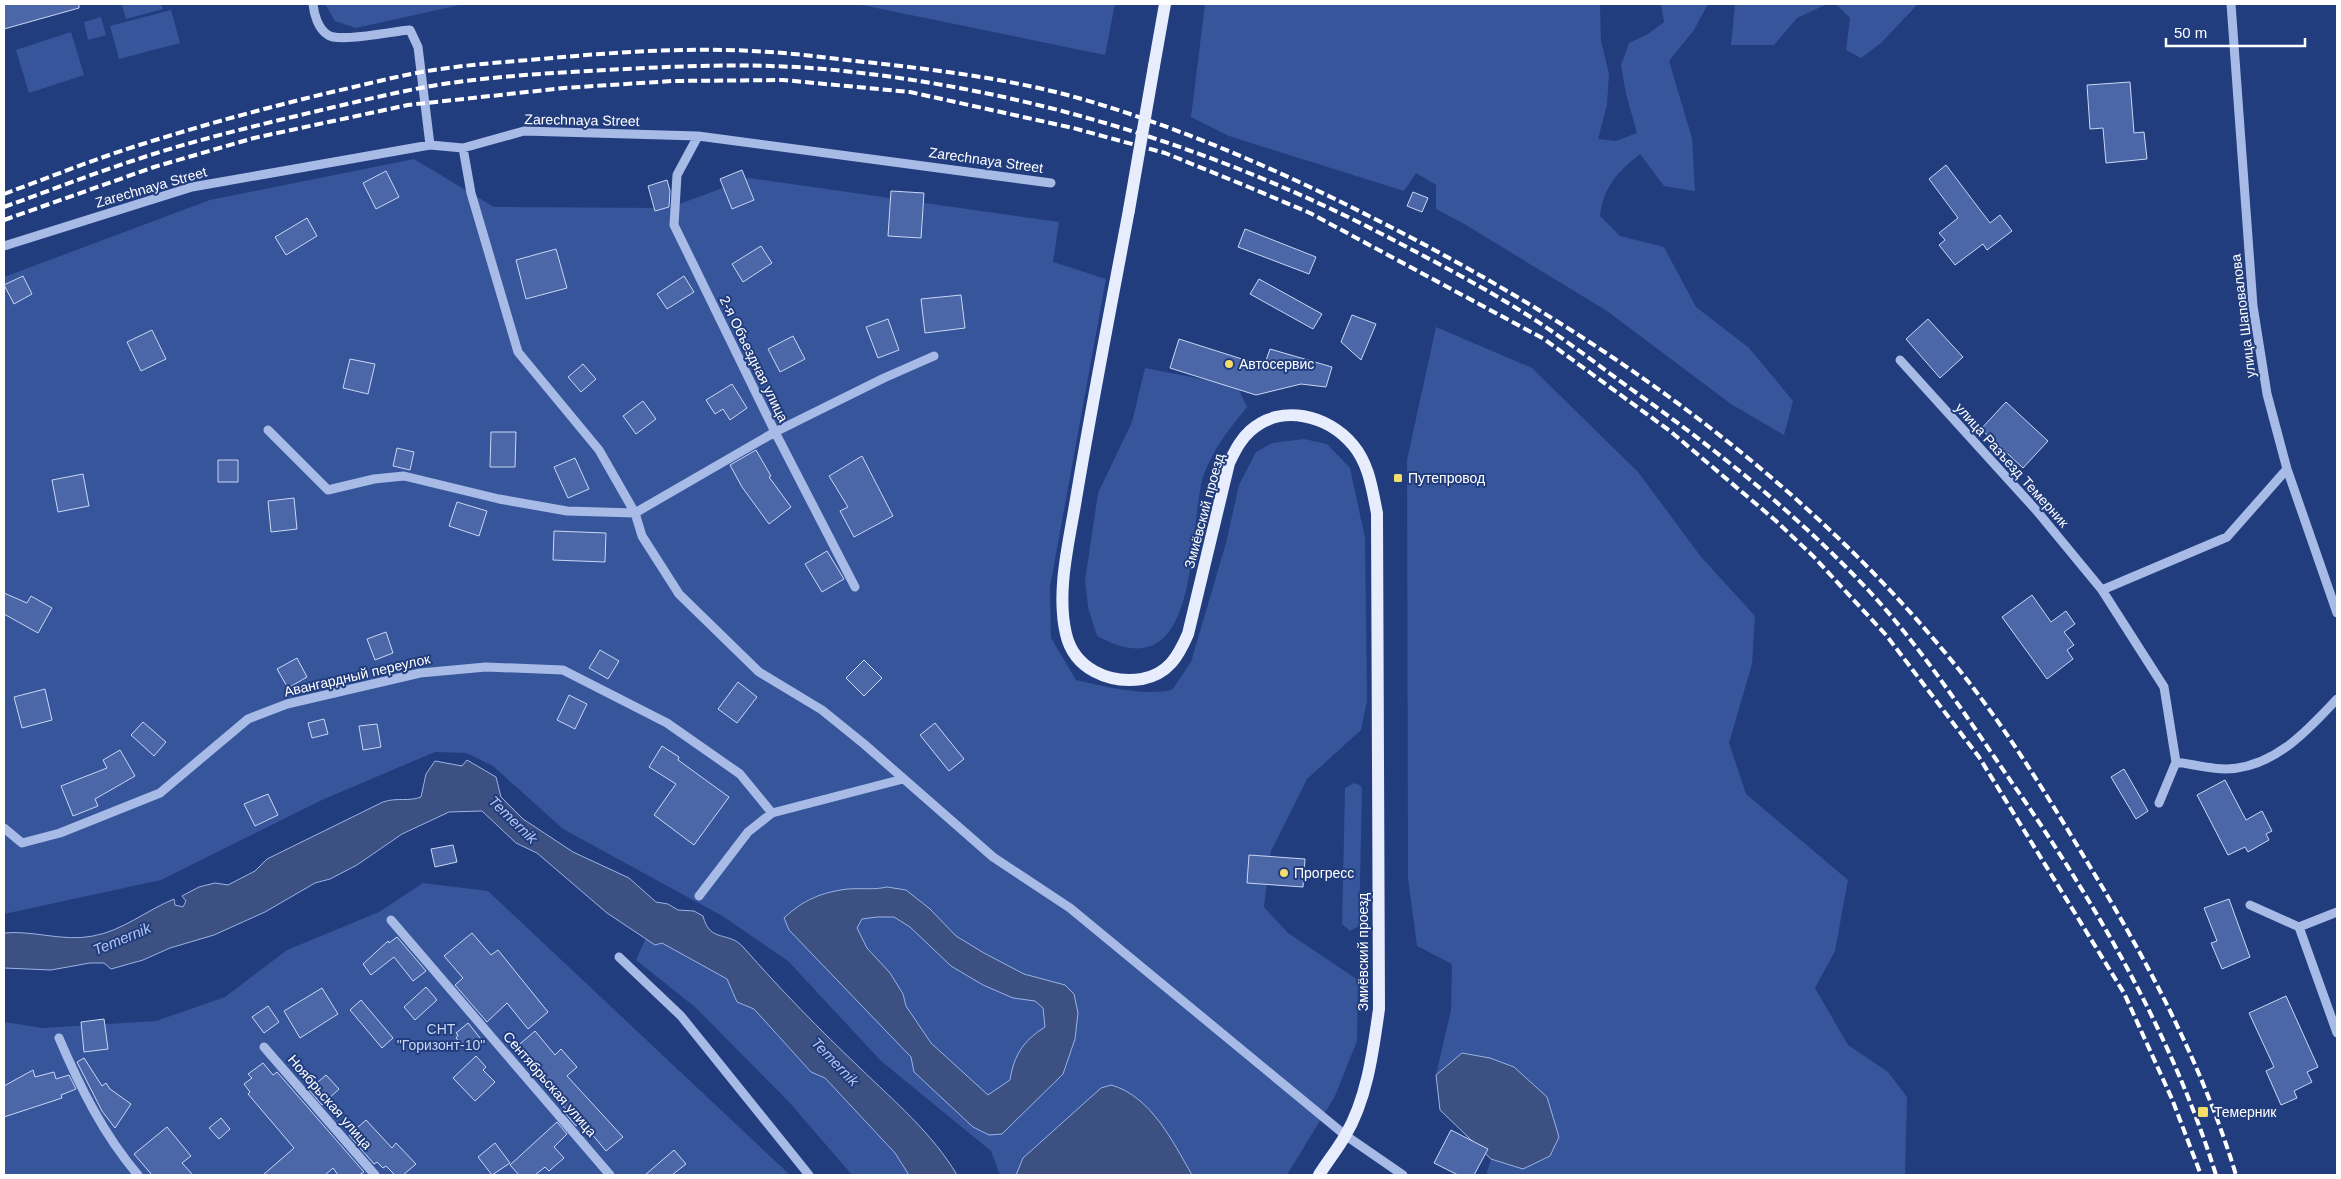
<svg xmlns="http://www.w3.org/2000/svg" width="2341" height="1179" viewBox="0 0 2341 1179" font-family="Helvetica,sans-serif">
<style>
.green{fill:#36559b}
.water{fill:#3c5181;stroke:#9bb3e7;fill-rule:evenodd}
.building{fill:#4b67a7;stroke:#cad7f5}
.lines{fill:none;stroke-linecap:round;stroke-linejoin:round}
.minor{stroke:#a7bbe6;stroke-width:9}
.major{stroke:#e8edfd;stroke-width:12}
.rail{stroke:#fff;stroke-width:4;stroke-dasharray:9 4;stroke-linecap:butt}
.major-bridge{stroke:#e8edfd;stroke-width:12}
.poi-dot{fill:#f2de69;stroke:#223d7e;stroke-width:2}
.labels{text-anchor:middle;stroke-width:4;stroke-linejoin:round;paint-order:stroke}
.street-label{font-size:14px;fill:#fff;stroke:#223d7e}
.poi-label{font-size:14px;fill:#fff;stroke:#223d7e;text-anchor:start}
.park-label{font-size:14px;fill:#cad7f5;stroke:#223d7e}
.water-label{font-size:15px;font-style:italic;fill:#b2c5ee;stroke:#223d7e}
</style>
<rect width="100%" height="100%" fill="#223d7e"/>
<path class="green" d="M127 4H161L163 9 126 19 122 5Z
M325 4H464L356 28 335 21Z
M857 4H1115L1105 55Z
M1205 4H1600L1601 41 1609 74 1607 105 1598 139 1616 141 1637 133 1626 94 1621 65 1629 43 1648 34 1664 22 1661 4H1708L1694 30 1669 61 1692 138 1695 191 1664 186 1640 154C1616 173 1604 187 1600 216L1620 236 1664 247 1696 307 1749 348 1793 401 1784 435 1731 404 1607 311 1466 225 1436 209V185L1416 173 1404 191 1229 136 1191 117Z
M1735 4H1827L1797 18 1774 45H1731Z
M1836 4H1918L1881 43 1861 58 1846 50 1850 18Z
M171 10 180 43 119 59 110 26Z
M101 17 106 35 88 40 84 22Z
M71 32 84 75 29 93 16 50Z
M414 159 494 207 669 208 749 178 1059 222 1053 262 1106 279 1050 587 1051 638 1076 680C1108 687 1140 696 1172 690L1191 662 1226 543 1239 485 1256 452 1272 443 1304 439 1327 444 1350 468 1365 538 1367 701 1361 730 1307 779 1271 851 1264 907 1288 933 1358 980 1357 1041 1335 1096 1287 1175H1000L991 1151 881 1061 788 961 724 917 563 829 493 766 466 753 435 752 324 799 161 880 4 914V277L210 200Z
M1436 327 1532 368 1638 472 1702 558 1755 616 1752 664 1729 743 1746 794 1848 880 1835 951 1815 988 1848 1045 1888 1072 1907 1097 1905 1175H1486L1491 1159 1523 1169 1550 1156 1559 1137 1546 1097 1514 1067 1490 1058 1462 1053 1436 1075 1451 1010 1452 964 1417 946 1408 878 1407 460Z
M1145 368 1237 386 1247 407C1230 428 1212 450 1203 477 1187 533 1203 694 1097 636L1088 607 1085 581 1098 493 1132 422Z
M1354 783 1360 785 1362 789 1359 926 1350 931 1342 924 1345 788Z
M423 883 488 891 790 1175H4V1022L43 1028 156 1021 225 997 287 950 379 912Z
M646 938 655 945 662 943 727 979 737 1002 754 1009 811 1072 825 1078 895 1153 909 1175H852L789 1102 695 1007 636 960Z"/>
<path class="water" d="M467 760 496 777 501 797 523 819 573 852 629 878 656 902 668 904 678 910 694 911 703 916C710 944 729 930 744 948 781 990 820 1030 860 1068 894 1101 933 1134 957 1175H909L895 1153 825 1078 811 1072 754 1009 737 1002 727 979 662 943 655 945 607 913 537 853 516 843 482 811 449 812 402 834 357 865 330 879 315 883 265 912 214 935 170 948 143 960 111 969 104 963H90L51 970 4 968V933C33 930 63 942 93 936 122 931 147 910 174 899L175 905 183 907 186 901 182 896 199 887 215 883 228 885 255 871 267 859 383 802C398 797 408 802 421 797L426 774 435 761 462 766Z
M887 887 906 890 930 909 956 936 984 953 1024 974 1065 985 1074 994 1078 1013 1075 1039 1063 1074 1002 1134 989 1135 973 1127 914 1072 911 1057 789 930 784 918C803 900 822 892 848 889 862 888 874 890 887 887ZM877 917H894L910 927 951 966 983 985 1013 998 1035 1001 1043 1008 1045 1027C1023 1041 1014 1055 1010 1080L988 1095 931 1043 906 1006 903 994 890 973 867 948 857 928 862 919Z
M1462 1053 1490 1058 1514 1067 1547 1097 1559 1137 1550 1156 1523 1169 1491 1159 1440 1110 1436 1075Z
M1111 1085C1151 1096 1173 1142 1192 1175H1016L1023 1158 1101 1088Z"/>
<path class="building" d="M4 4H79V8L4 29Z
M2130 82 2134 133 2144 132 2147 159 2106 163 2103 128 2090 129 2087 85Z
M1946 165 1990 223 2000 215 2012 231 1987 250 1983 244 1955 265 1939 245 1945 240 1939 233 1958 218 1929 179Z
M742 170 754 200 732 209 720 179Z
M386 171 399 197 376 209 363 183Z
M667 180 670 191 669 207 655 211 648 186Z
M891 191 924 193 921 238 888 236Z
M1413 192 1428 198 1422 212 1407 206Z
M307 218 317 236 286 255 275 237Z
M1245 229 1316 257 1309 274 1238 247Z
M761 246 772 263 743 282 732 264Z
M556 249 567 288 526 299 516 260Z
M23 276 32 294 14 304 4 285Z
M684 276 694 292 667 309 657 294Z
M1259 279 1322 314 1313 329 1250 294Z
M961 295 965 328 925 333 921 299Z
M1352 315 1376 324 1361 360 1341 342Z
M888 319 899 350 878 358 866 327Z
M1928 319 1963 357 1940 378 1906 339Z
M152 330 166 359 141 371 127 342Z
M793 336 805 359 780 372 768 349Z
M1179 339 1264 366 1270 349 1332 367 1326 387 1301 384 1256 395 1170 368Z
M350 359 375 364 368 394 343 388Z
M583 364 596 379 581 392 568 377Z
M732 384 747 408 730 420 723 409 715 414 706 400Z
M643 401 656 419 636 434 623 416Z
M2006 402 2048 441 2023 468 1981 429Z
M491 432H516L515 467H490Z
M397 448 414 452 410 470 393 466Z
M756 450 771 476 769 477 791 507 769 524 742 487 730 465Z
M862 456 893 516 854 537 840 511 848 507 829 476Z
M575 458 589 489 568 498 554 467Z
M218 460H238V482H218Z
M83 474 89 506 58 512 52 480Z
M294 498 297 529 271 532 268 501Z
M457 502 487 511 479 536 449 526Z
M554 531 606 533 605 562 553 560Z
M827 551 844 579 822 592 805 564Z
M4 593 27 603 31 596 52 608 38 633 4 614Z
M2032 595 2051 622 2066 611 2075 624 2064 632 2074 645 2067 650 2073 659 2047 679 2002 617Z
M386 632 393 653 375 660 367 639Z
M600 650 619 661 608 679 589 668Z
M297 658 307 677 288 688 277 669Z
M864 660 882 678 864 696 846 678Z
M738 682 757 697 737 723 718 709Z
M45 689 52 720 22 728 14 697Z
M569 695 587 704 575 729 557 720Z
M324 719 328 734 312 738 308 723Z
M143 722 166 742 154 756 131 735Z
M935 723 964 759 949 771 920 735Z
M377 724 381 747 363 750 359 726Z
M662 746 679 757 678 760 729 797 694 845 654 815 676 784 649 767Z
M120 750 135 776 95 799 98 806 73 816 61 786 107 768 103 760Z
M2124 769 2148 811 2136 819 2111 777Z
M2225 780 2246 820 2262 811 2272 831 2266 834 2269 840 2248 852 2245 847 2228 855 2197 795Z
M268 794 278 815 255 826 244 804Z
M453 845 457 862 435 867 431 849Z
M1249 855 1305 859 1303 887 1247 883Z
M2229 899 2250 957 2222 969 2211 943 2217 941 2204 908Z
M472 933 491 955 498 950 548 1012 528 1029 507 1003 487 1022 455 985 463 978 444 956Z
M397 937 426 971 413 981 394 957 371 975 363 964 388 941 389 943Z
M426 987 437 1000 415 1020 404 1007Z
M322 988 338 1014 300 1038 284 1011Z
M2286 996 2318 1067 2307 1072 2312 1082 2294 1091 2297 1098 2281 1105 2266 1071 2274 1067 2249 1013Z
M361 1000 393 1038 382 1048 350 1010Z
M268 1006 279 1022 264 1033 252 1017Z
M104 1019 108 1049 84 1052 81 1022Z
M468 1023 481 1039 467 1051 456 1038 458 1035 456 1033Z
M535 1031 555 1055 561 1049 577 1067 567 1076 623 1137 606 1151 581 1121 576 1126 566 1114 568 1112 514 1049Z
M476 1056 486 1067 483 1070 495 1082 475 1101 453 1078Z
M84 1058 102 1086 106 1083 110 1089 131 1104 115 1128 102 1111 77 1062Z
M263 1063 273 1075 277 1072 364 1172 359 1175H338L333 1168 325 1175H263L294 1148 248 1094 250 1092 244 1084 252 1078 248 1074Z
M33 1070 35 1077 54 1072 56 1079 69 1075 76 1089 61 1095 62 1098 4 1117V1086Z
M326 1075 339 1089 322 1105 309 1090Z
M221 1118 230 1129 219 1139 209 1128Z
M366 1120 392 1148 396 1143 416 1164 403 1175H395L386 1166 383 1168 377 1162 374 1164 349 1135Z
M557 1122 567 1134 554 1147 564 1158 549 1171 545 1167 535 1175H519L510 1165Z
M167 1127 191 1156 182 1163 193 1175H152L134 1154Z
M1451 1130 1488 1149 1474 1175H1458L1434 1163Z
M495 1143 510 1163 492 1175 478 1157Z
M674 1150 686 1164 672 1175H645Z"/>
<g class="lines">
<path class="minor" d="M313 4C314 14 318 29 328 35 339 43 393 31 410 30L418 47 430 145
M2231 4 2253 306 2267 394 2287 469 2337 613
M698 136 677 175 674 225 775 432 855 587
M463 148 471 193 518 352 599 450 635 513 642 536 679 594 759 672 822 710 864 744 993 857 1070 908 1345 1135 1403 1175
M4 246 192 187 430 145 463 148 524 131 698 136 1051 183
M1900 360 2036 510 2102 590 2164 687 2176 762 2159 803
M268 430 328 490 374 479 404 476 499 499 567 511 635 513 775 432 884 378 934 356
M2102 590 2227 537 2287 469
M2176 762C2192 764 2210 769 2226 769 2274 768 2307 731 2337 699
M4 828 22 843 60 833 160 793 248 719 287 704 420 673 486 667 563 670 667 723 740 774 772 813
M699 896 748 832 772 813 903 779
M2250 905 2299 927 2337 1033
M391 920 610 1175
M2299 927 2337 912
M619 957 681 1016 809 1175
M59 1038C80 1087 103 1134 138 1175
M264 1047 375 1175"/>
<path class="major" d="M1154 66 1165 4
M1129 210C1111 306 1092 403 1076 499 1069 542 1056 592 1066 634 1074 669 1109 684 1142 679 1168 674 1178 657 1188 634L1229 463C1235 451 1240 440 1250 431 1281 403 1328 415 1353 445 1369 464 1372 489 1377 513L1379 1009C1373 1052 1367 1099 1345 1136 1337 1150 1327 1162 1319 1175"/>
<path class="rail" d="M4 194C47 178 90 161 133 147 199 126 265 108 332 92 368 84 404 74 440 69 481 63 522 61 563 57 632 51 701 47 770 52 802 54 834 59 865 62 938 70 1012 79 1082 99 1182 128 1283 172 1375 219 1599 332 1812 482 1968 681 2013 739 2051 802 2089 865 2148 962 2203 1066 2236 1175
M4 207C46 192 89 175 132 161 197 139 263 124 330 108 369 99 409 89 450 83 508 75 567 72 626 69 699 65 772 63 844 71 1040 92 1228 152 1401 244 1445 267 1490 291 1532 318 1566 340 1598 365 1631 389 1717 450 1798 515 1870 592 1928 655 1975 730 2024 800 2103 916 2174 1041 2216 1175
M4 220 154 167 254 138 408 105 564 88 673 81 783 80 910 92 1073 128 1165 153 1251 188 1310 213 1544 339 1670 431 1775 520 1813 556 1886 635 1979 757 2124 993 2172 1099 2201 1175"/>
<path class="major-bridge" d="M1129 210 1154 66"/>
</g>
<g class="poi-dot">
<circle cx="1229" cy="364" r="5"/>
<rect x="1393" y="473" width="10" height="10" rx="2.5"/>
<circle cx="1284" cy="873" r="5"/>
<rect x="2197" y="1106" width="12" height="12" rx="2.5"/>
</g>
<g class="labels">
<g class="street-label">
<text transform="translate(582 120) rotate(1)" y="5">Zarechnaya Street</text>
<text transform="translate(986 160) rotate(8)" y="5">Zarechnaya Street</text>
<text transform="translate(151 187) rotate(-16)" y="5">Zarechnaya Street</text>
<text transform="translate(2243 316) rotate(-97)" y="5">улица Шаповалова</text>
<text transform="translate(754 359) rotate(64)" y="5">2-я Объездная улица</text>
<text transform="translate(2012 465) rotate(48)" y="5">улица Разъезд Темерник</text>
<text transform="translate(1204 511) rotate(-75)" y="5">Змиёвский проезд</text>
<text transform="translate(357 675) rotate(-13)" y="5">Авангардный переулок</text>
<text transform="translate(1363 952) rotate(-90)" y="5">Змиёвский проезд</text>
<text transform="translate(550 1084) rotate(49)" y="5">Сентябрьская улица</text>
<text transform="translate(330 1102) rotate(49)" y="5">Ноябрьская улица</text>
</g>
<g class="poi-label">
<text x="1239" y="369">Автосервис</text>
<text x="1408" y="483">Путепровод</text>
<text x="1294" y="878">Прогресс</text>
<text x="2214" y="1117">Темерник</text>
</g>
<g class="park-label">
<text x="441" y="1034">СНТ<tspan x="441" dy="16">"Горизонт-10"</tspan></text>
</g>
<g class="water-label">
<text transform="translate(513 820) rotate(44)" y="5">Temernik</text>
<text transform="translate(122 939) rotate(-23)" y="5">Temernik</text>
<text transform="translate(835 1062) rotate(46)" y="5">Temernik</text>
</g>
</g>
<rect width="2341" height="1179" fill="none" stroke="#ffffff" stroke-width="10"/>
<path d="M2166 38v8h139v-8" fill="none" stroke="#ffffff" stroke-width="2.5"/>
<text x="2174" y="38" font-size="15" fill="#ffffff" stroke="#223d7e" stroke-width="4" paint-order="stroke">50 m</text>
</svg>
